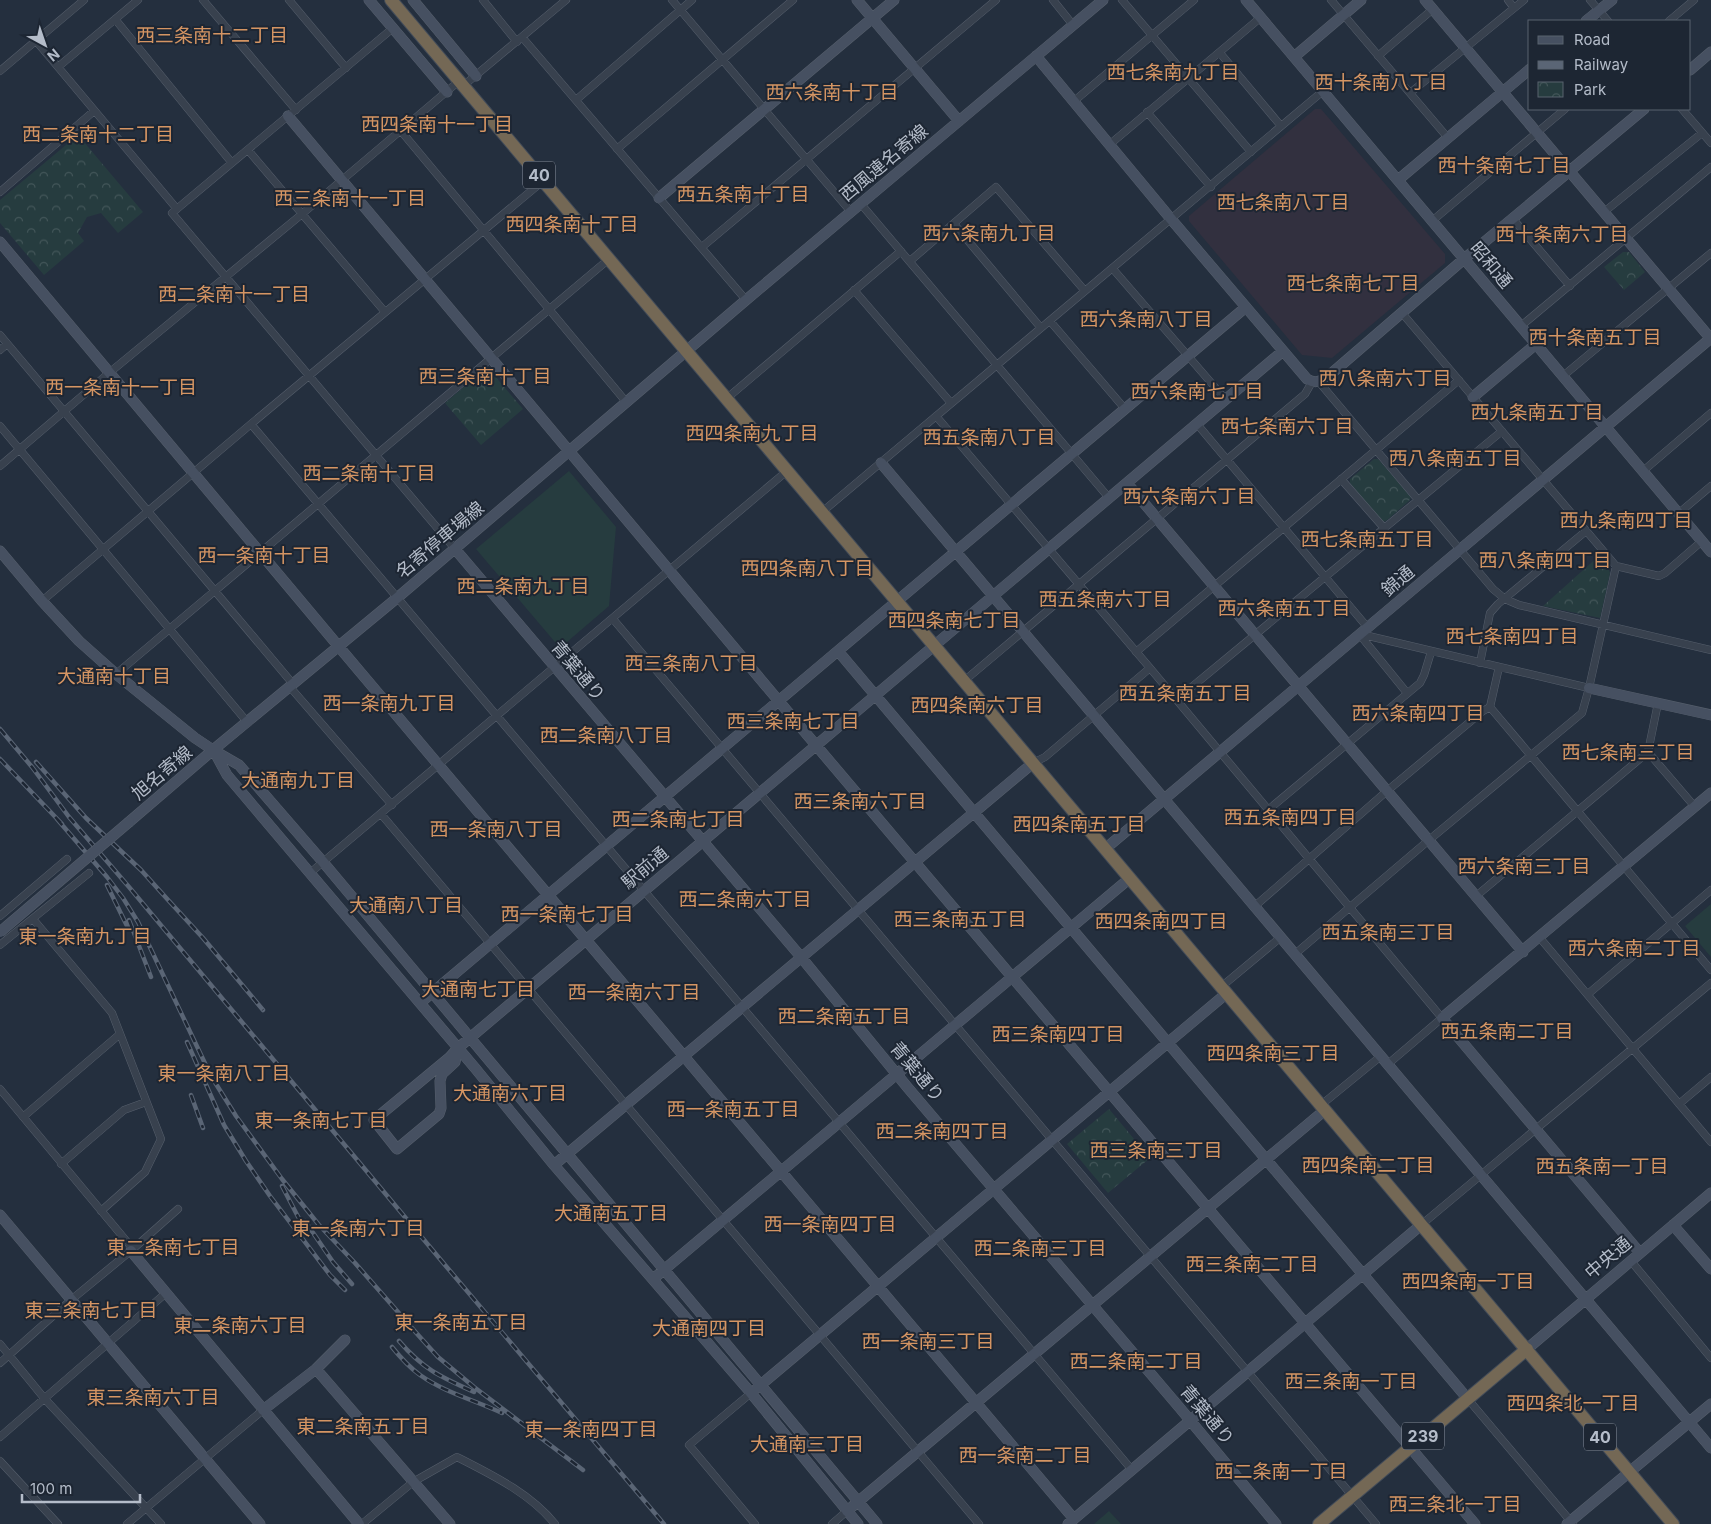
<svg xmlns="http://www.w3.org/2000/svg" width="1711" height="1524" viewBox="0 0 1711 1524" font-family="Inter,'Noto Sans JP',sans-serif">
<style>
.medical{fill:#32303f}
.park{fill:url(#park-crowns)}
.pitch{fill:#263c3f}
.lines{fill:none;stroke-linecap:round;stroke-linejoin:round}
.street-casing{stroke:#565f6c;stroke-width:8}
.secondary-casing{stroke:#565f6c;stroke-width:11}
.highway-casing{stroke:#434c59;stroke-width:14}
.street{stroke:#38414e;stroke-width:7}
.secondary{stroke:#465061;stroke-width:10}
.highway{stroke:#746855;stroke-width:12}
.rail-casing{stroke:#5a6575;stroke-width:4.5}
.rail{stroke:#1d2633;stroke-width:2.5;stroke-dasharray:8;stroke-linecap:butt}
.secondary-bridge-casing{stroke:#565f6c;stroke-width:11;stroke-linecap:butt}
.secondary-bridge{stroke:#465061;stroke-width:10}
.labels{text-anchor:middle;stroke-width:4;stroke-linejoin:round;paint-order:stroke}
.shield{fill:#1d2633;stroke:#878f9c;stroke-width:1}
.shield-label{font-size:16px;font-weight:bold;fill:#b4bcc9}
.street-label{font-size:18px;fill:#b4bcc9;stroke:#1d2633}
.neighbourhood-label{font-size:19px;fill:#d59563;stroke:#1d2633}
</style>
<defs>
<pattern id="park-crowns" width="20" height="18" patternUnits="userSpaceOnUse" patternTransform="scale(1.25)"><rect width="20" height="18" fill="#263c3f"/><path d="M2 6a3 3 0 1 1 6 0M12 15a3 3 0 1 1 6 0" fill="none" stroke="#435659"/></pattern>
</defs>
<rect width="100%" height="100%" fill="#242f3e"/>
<path class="medical" d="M1315 109H1321L1445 254V263L1332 358 1302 355 1189 221V216Z"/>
<path class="park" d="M78 135 143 212 118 233 101 213 87 217 78 233 84 241 44 275 0 223V200Z
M1623 252H1629L1645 272 1624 290 1604 267Z
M487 367 523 409 481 445 445 403Z
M1374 459H1378L1411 497 1409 501 1386 521 1382 522 1350 483V479Z
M1600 555 1607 565 1610 573 1600 618 1543 606Z
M1109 1109 1150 1158 1108 1193 1067 1144Z"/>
<path class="pitch" d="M569 471 616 527 609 606 560 648 476 549Z
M1711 904V957L1685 926Z
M1109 1511 1121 1524H1094Z"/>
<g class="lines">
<defs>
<path id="street" d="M138 0 58 67 177 209
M203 0 296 110
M289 0 346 68
M483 0 517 42
M672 0 851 212
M1053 0 1073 25
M1122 0 1251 152
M1331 0 1448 138
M1508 0 1514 8
M1590 0 1608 21
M115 19 232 163
M1669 21 1694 0
M393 28 172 213 455 549
M522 37 746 300
M36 41 58 67
M1220 53 1281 126
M1378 56 1433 9
M0 71 84 0
M463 86 566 0
M1410 93 1524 0
M576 100 692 0
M1073 102 1194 0
M1682 109 1711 143
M1147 112 1211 187
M401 131 627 403
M1109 145 1260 18
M617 149 793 0
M248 150 385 312
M0 192 94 111
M861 204 1109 498
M1604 212 1702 133
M1513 219 1570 286
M1432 221 1565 109
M954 224 1041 328
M702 247 996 0
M910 261 996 187 1085 291
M1113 269 1226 400
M854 290 951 403
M1402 313 1616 566 1659 576 1665 573 1702 541
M1050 321 1125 409
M1521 326 1711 167
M0 335 293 684
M0 350 7 344
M1563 376 1711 253
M1319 382 1493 589 1505 599 1519 605 1711 650
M726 399 901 251
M936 416 1150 668 1442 1018 1388 1064
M251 424 1132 1470
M1197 424 1368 628
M0 426 248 723
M0 466 109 373 302 214 459 81
M1643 471 1711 413
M1341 479 1384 528
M822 512 1323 91
M1679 513 1711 486
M42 601 251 424 543 181
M613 619 1376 1524
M1360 634 1589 688
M1360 635 1407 693
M1136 652 1459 380
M1480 663 1490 613 1498 604 1586 531
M116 674 609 259
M964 681 1305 394 1312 382
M290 687 392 805
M1176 700 1502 431
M1658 703 1648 752 1695 807
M1490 707 1711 970
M1033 763 1045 757 1150 668
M1268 810 1420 683 1424 675 1431 652
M381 814 979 1524
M310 873 787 471
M1475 897 1648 752
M1255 906 1387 791 1483 711 1490 707 1499 667
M0 916 67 859
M33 919 112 1013 161 1139 145 1172 101 1211
M1540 938 1711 1142
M0 945 89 873
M1295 954 1429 840 1582 713 1589 688 1616 566
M1221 987 1281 937
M1588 994 1711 890
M0 1089 133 1249 71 1300 0 1363
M1679 1104 1711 1077
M1321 1105 1381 1056
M23 1117 120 1034
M61 1164 124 1110 146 1102
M1421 1225 1711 983
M133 1249 178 1209
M1631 1261 1711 1358
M0 1344 44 1398 161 1524
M751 1393 689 1445 755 1524
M1467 1398 1573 1524
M0 1437 166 1293
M0 1461 58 1524
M127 1524 263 1410
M362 1524 413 1482 457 1457C492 1475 530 1493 555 1524
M832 1524 847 1511"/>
<path id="secondary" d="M369 0 447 92
M413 0 476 76
M857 0 959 121
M1246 0 1711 552
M1425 0 1711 339
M1586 21 1612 0
M1036 56 1171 219 1307 379C1314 383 1318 382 1325 379L1464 259 1644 109
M1294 57 1361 0
M1690 70 1711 52
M288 116 809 737 1475 1524
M1398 180 1530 69
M659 198 894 0
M0 242 345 654 1074 1519
M1473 397 1536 344
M881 463 1711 1448
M1127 483 1523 952
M455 549 801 957 908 1088 1179 1407 1276 1524
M0 551 42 601 79 641 116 674 195 738 213 750 239 765 323 862 877 1524
M838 651 1467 1398
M1589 688 1711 715
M214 751 227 775 475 1068 554 1165 751 1393 858 1524
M129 822 213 750 397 598 746 300 1103 0
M1105 849 1711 338
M420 1003 1246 307
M458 1048 455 1062 442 1074 440 1081 441 1108 439 1114 397 1149 374 1120 450 1057 458 1048 1283 351
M554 1165 1033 763
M0 1215 260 1524
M1673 1225 1711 1269
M131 1251 359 1524
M1640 1253 1442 1018 1711 793
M653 1279 1130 878
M1527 1349 1711 1193
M316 1369 450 1524
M757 1388 1227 993
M263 1410 316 1369 345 1340
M847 1511 1325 1110
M1068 1524 1421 1225
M1567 1524 1711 1404"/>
<path id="highway" d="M391 0 1673 1524
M1319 1524 1527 1349"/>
</defs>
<use href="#street" class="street-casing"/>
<use href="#secondary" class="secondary-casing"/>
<use href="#highway" class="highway-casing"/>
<use href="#street" class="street"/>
<use href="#secondary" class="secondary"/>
<use href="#highway" class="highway"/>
<defs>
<path id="rail" d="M0 729 32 767 69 817 129 887 445 1265 664 1524
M0 759 62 824
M36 762 86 818 141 870 169 901 203 938 263 1010
M57 819 107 877 123 898 138 922 211 1076 236 1116 282 1179 319 1225 355 1263 419 1336 438 1357 474 1387 583 1470
M107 885 128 928
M129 920 151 977
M187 1042 224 1125 246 1161 270 1196 330 1275 345 1290
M191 1095 203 1128
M282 1186 306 1232
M305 1221 333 1262 352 1284
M399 1341C424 1370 441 1377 474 1392
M392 1347C400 1357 409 1367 420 1375 444 1392 474 1400 502 1413"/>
</defs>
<use href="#rail" class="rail-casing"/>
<use href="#rail" class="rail"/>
<defs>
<path id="secondary-bridge" d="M0 932 129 822"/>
</defs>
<use href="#secondary-bridge" class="secondary-bridge-casing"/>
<use href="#secondary-bridge" class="secondary-bridge"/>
</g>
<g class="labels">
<g class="shield">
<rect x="523" y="161.5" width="32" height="27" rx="4"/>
<rect x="1402" y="1422.5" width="42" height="27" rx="4"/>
<rect x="1584" y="1423.5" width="32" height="27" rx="4"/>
</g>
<g class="shield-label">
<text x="539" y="181">40</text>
<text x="1423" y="1442">239</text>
<text x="1600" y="1443">40</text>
</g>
<g class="street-label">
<text transform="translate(884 163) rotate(-40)" y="6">西風連名寄線</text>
<text transform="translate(1491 265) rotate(50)" y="6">昭和通</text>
<text transform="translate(440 540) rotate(-40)" y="6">名寄停車場線</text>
<text transform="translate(1398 581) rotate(-40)" y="6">錦通</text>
<text transform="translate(578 671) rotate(50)" y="6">青葉通り</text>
<text transform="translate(162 773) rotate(-40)" y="6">旭名寄線</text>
<text transform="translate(645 868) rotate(-40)" y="6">駅前通</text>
<text transform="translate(917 1072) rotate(50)" y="6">青葉通り</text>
<text transform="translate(1608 1258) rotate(-40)" y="6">中央通</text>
<text transform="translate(1207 1415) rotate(50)" y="6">青葉通り</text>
</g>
<g class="neighbourhood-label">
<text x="212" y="42">西三条南十二丁目</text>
<text x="1173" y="79">西七条南九丁目</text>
<text x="1381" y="89">西十条南八丁目</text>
<text x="832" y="99">西六条南十丁目</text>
<text x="437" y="131">西四条南十一丁目</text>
<text x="98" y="141">西二条南十二丁目</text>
<text x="1504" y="172">西十条南七丁目</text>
<text x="743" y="201">西五条南十丁目</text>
<text x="350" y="205">西三条南十一丁目</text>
<text x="1283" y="209">西七条南八丁目</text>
<text x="572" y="231">西四条南十丁目</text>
<text x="989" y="240">西六条南九丁目</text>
<text x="1562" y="241">西十条南六丁目</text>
<text x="1353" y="290">西七条南七丁目</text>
<text x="234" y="301">西二条南十一丁目</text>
<text x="1146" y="326">西六条南八丁目</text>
<text x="1595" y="344">西十条南五丁目</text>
<text x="485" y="383">西三条南十丁目</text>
<text x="1385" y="385">西八条南六丁目</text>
<text x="121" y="394">西一条南十一丁目</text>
<text x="1197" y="398">西六条南七丁目</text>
<text x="1537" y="419">西九条南五丁目</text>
<text x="1287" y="433">西七条南六丁目</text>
<text x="752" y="440">西四条南九丁目</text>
<text x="989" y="444">西五条南八丁目</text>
<text x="1455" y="465">西八条南五丁目</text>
<text x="369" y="480">西二条南十丁目</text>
<text x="1189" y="503">西六条南六丁目</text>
<text x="1626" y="527">西九条南四丁目</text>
<text x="1367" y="546">西七条南五丁目</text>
<text x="264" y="562">西一条南十丁目</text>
<text x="1545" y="567">西八条南四丁目</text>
<text x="807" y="575">西四条南八丁目</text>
<text x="523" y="593">西二条南九丁目</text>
<text x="1105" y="606">西五条南六丁目</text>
<text x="1284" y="615">西六条南五丁目</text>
<text x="954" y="627">西四条南七丁目</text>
<text x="1512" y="643">西七条南四丁目</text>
<text x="691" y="670">西三条南八丁目</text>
<text x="114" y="683">大通南十丁目</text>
<text x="1185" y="700">西五条南五丁目</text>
<text x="389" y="710">西一条南九丁目</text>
<text x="977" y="712">西四条南六丁目</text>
<text x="1418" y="720">西六条南四丁目</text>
<text x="793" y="728">西三条南七丁目</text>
<text x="606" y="742">西二条南八丁目</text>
<text x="1628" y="759">西七条南三丁目</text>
<text x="298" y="787">大通南九丁目</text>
<text x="860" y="808">西三条南六丁目</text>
<text x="1290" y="824">西五条南四丁目</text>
<text x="678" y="826">西二条南七丁目</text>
<text x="1079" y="831">西四条南五丁目</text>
<text x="496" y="836">西一条南八丁目</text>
<text x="1524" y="873">西六条南三丁目</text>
<text x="745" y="906">西二条南六丁目</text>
<text x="406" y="912">大通南八丁目</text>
<text x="567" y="921">西一条南七丁目</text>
<text x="960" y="926">西三条南五丁目</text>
<text x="1161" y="928">西四条南四丁目</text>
<text x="1388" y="939">西五条南三丁目</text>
<text x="85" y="943">東一条南九丁目</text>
<text x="1634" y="955">西六条南二丁目</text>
<text x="478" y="996">大通南七丁目</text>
<text x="634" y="999">西一条南六丁目</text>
<text x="844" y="1023">西二条南五丁目</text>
<text x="1507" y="1038">西五条南二丁目</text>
<text x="1058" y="1041">西三条南四丁目</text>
<text x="1273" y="1060">西四条南三丁目</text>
<text x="224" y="1080">東一条南八丁目</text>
<text x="510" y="1100">大通南六丁目</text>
<text x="733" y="1116">西一条南五丁目</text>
<text x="321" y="1127">東一条南七丁目</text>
<text x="942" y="1138">西二条南四丁目</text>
<text x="1156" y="1157">西三条南三丁目</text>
<text x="1368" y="1172">西四条南二丁目</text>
<text x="1602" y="1173">西五条南一丁目</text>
<text x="611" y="1220">大通南五丁目</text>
<text x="830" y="1231">西一条南四丁目</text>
<text x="358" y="1235">東一条南六丁目</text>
<text x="173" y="1254">東二条南七丁目</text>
<text x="1040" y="1255">西二条南三丁目</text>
<text x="1252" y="1271">西三条南二丁目</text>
<text x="1468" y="1288">西四条南一丁目</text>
<text x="91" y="1317">東三条南七丁目</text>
<text x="461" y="1329">東一条南五丁目</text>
<text x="240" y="1332">東二条南六丁目</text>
<text x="709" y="1335">大通南四丁目</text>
<text x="928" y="1348">西一条南三丁目</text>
<text x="1136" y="1368">西二条南二丁目</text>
<text x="1351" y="1388">西三条南一丁目</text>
<text x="153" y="1404">東三条南六丁目</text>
<text x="1573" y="1410">西四条北一丁目</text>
<text x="363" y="1433">東二条南五丁目</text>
<text x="591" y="1436">東一条南四丁目</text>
<text x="807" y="1451">大通南三丁目</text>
<text x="1025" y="1462">西一条南二丁目</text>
<text x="1281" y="1478">西二条南一丁目</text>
<text x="1455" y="1511">西三条北一丁目</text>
</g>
</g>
<rect x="1528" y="20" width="162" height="90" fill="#1d2633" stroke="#59626f"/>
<rect x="1538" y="36" width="25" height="8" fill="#465061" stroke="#59626f"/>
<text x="1574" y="45" font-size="15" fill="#b4bcc9">Road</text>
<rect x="1538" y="61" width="25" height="8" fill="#5a6575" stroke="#59626f"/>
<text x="1574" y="70" font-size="15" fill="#b4bcc9">Railway</text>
<rect x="1538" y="82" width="25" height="15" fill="url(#park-crowns)" stroke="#59626f"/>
<text x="1574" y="95" font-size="15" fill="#b4bcc9">Park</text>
<g transform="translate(45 45) rotate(140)" stroke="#1d2633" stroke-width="4" paint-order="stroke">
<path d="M0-4L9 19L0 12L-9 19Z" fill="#b4bcc9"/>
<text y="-8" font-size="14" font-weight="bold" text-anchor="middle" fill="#b4bcc9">N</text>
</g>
<path d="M22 1494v8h118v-8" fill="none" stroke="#b4bcc9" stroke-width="2.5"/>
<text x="30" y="1494" font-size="15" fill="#b4bcc9" stroke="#1d2633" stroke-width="4" paint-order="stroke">100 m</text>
</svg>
